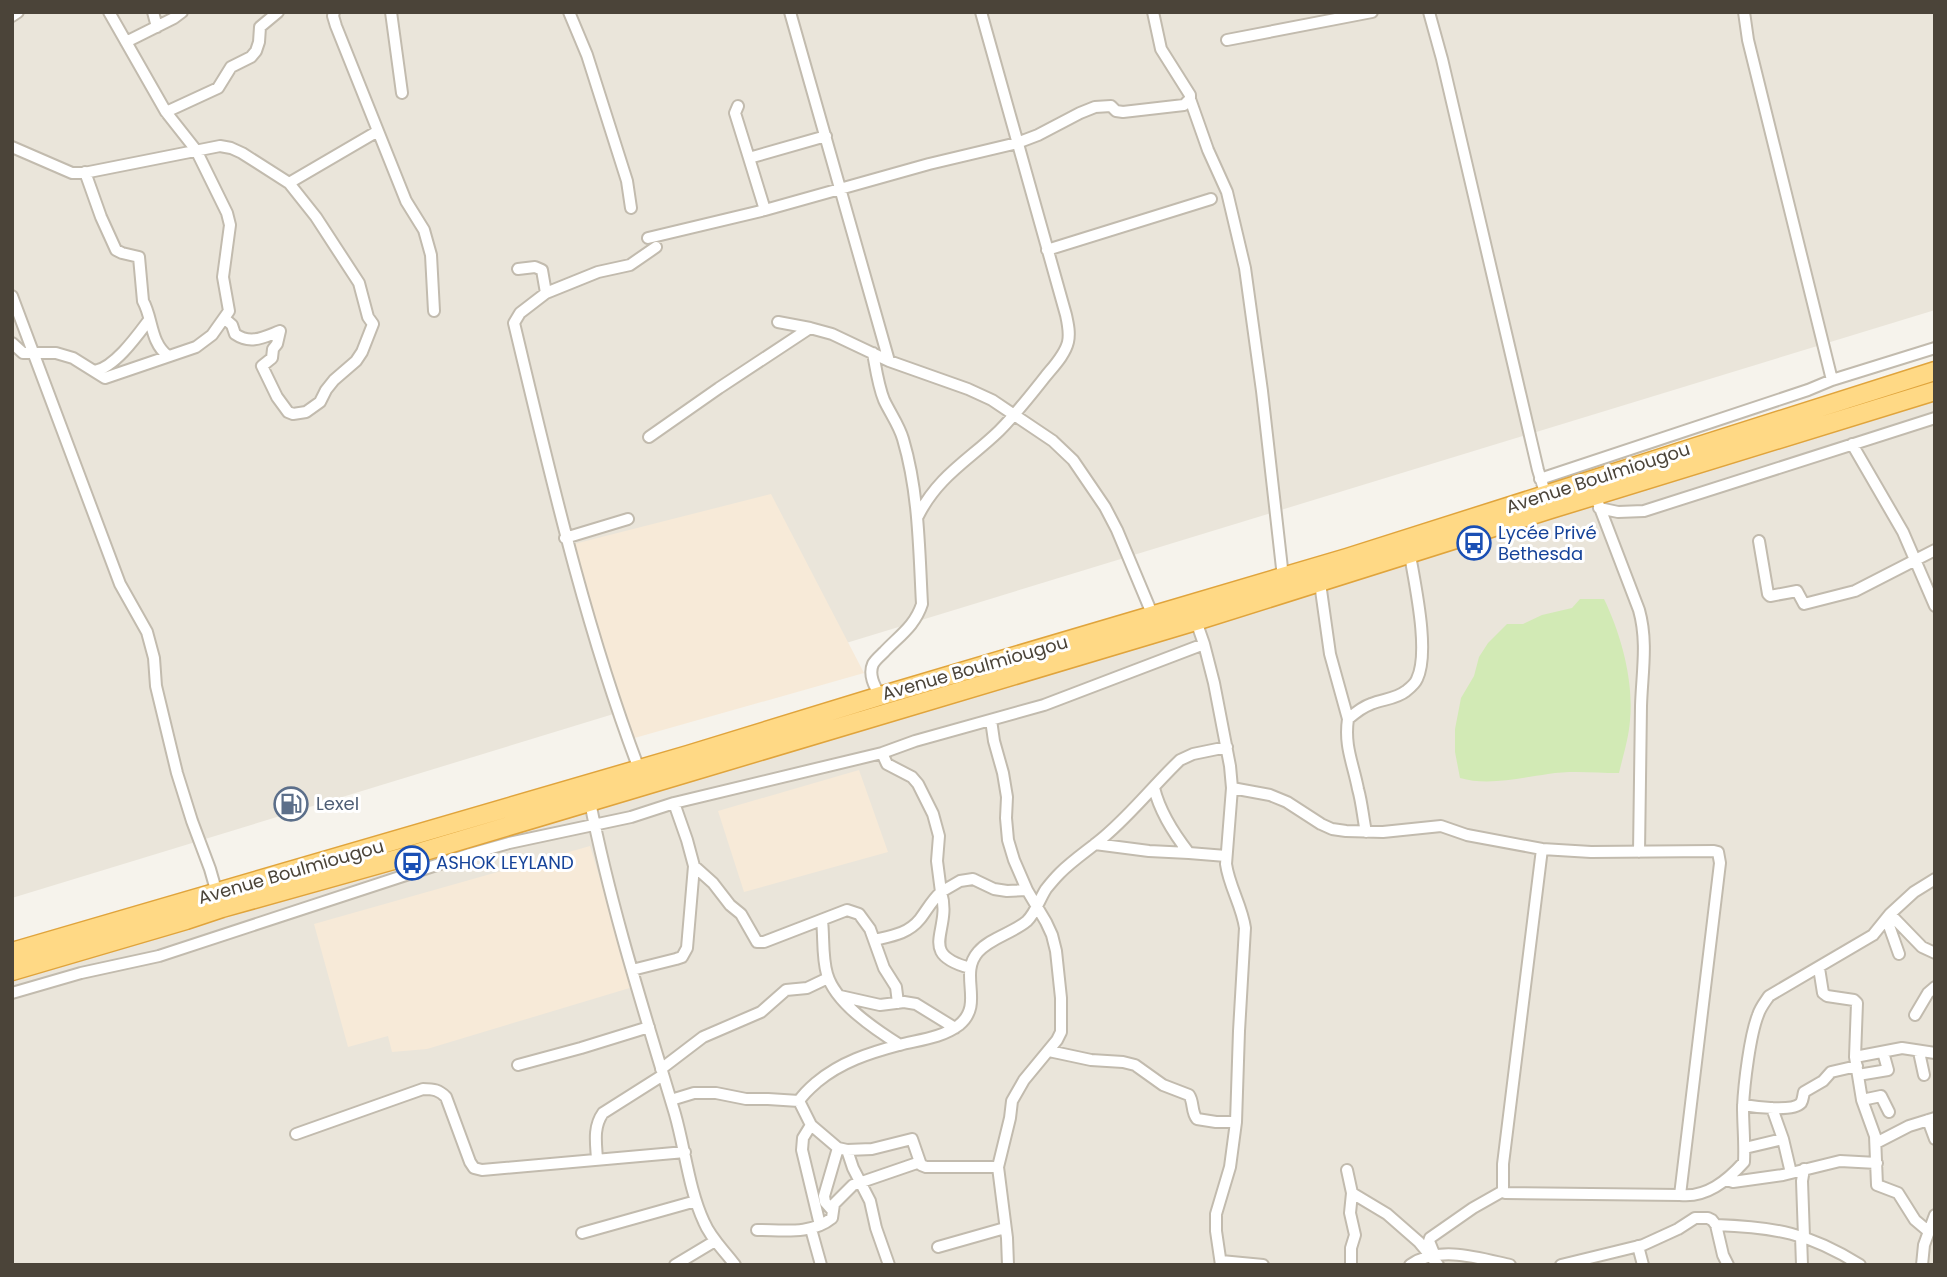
<svg xmlns="http://www.w3.org/2000/svg" width="1947" height="1277" viewBox="0 0 1947 1277" font-family="Poppins,sans-serif">
<style>
.residential{fill:#eae5da}
.commercial{fill:#f7ead8}
.green{fill:#d2eab5}
.lines{fill:none;stroke-linecap:round;stroke-linejoin:round}
.minor-casing{stroke:#c2bbae;stroke-width:14}
.trunk-casing{stroke:#e0a43c;stroke-width:21}
.minor{stroke:#fff;stroke-width:10}
.trunk{stroke:#ffd985;stroke-width:18}
.labels{text-anchor:middle;stroke-width:6;stroke-linejoin:round;paint-order:stroke}
.street-label{font-size:18px;fill:#4b4439;stroke:#fff}
.transit-label{font-size:18px;fill:#164399;stroke:#fff;text-anchor:start}
.service-label{font-size:18px;fill:#4e5e75;stroke:#fff;text-anchor:start}
</style>
<rect width="100%" height="100%" fill="#f6f3ec"/>
<path class="residential" d="M12 12H1935V310L12 898Z
M1935 386V1265H12V973Z"/>
<path class="commercial" d="M771 494 864 673 631 739 574 544Z
M859 770 888 852 744 892 718 811Z
M590 846 633 987 427 1049 392 1052 388 1036 348 1047 314 924Z"/>
<path class="green" d="M1580 599H1604C1621 634 1634 681 1630 720 1629 737 1623 756 1619 773 1596 773 1571 770 1548 774 1521 778 1487 786 1460 778L1455 752V729L1461 698 1474 676 1479 657 1488 643 1507 624H1523L1542 615 1572 608Z"/>
<g class="lines">
<defs>
<path id="minor" d="M153 12 157 27
M334 12 333 16 336 26 406 201 424 230 431 255 434 311
M391 12 402 93
M569 12 587 55 627 181 631 208
M790 12 889 361
M1429 12 1442 59 1538 470 1547 499
M1744 12 1748 40 1832 380
M12 16 18 12
M1227 40 1372 12
M126 42 174 18 182 12
M1190 99 1208 150 1227 192 1245 268 1262 391 1283 577
M738 106 735 113 749 158 826 136
M166 112 218 88 231 67 251 57 256 51 259 42 260 27 278 12
M12 147 72 173H84L220 146 231 148 242 153 289 183 316 217 359 283 368 317 373 324 362 352 356 361 334 380 326 390 320 402 306 412 293 414 288 412 277 397 262 366 272 358 273 349 277 344 280 331
M749 158 765 210
M85 172 101 217 116 250 122 253 139 257 143 301C153 319 150 342 168 356
M289 183 378 131
M648 238 765 210 929 164 1017 143 1038 135 1080 113 1095 107 1111 106 1116 111 1123 112 1184 105 1190 99V95L1161 49 1153 12
M1047 250 1211 199
M518 269 535 267 542 270 546 293
M12 296 120 584 147 632 154 658 156 686 177 773 192 821 210 869 218 897
M225 319 232 325 235 334C251 345 264 337 280 331
M778 322 810 328 832 334 889 361 968 389 992 400 1053 441 1073 460 1105 507 1117 530 1153 616
M12 343 23 353H56L73 358 105 378 196 347 212 335 229 311 223 277 230 225 227 213 196 150 166 112 109 12
M873 353C876 369 878 385 884 400 890 413 899 425 903 439 919 493 919 549 922 604 915 626 899 636 884 652 881 655 875 660 873 664 868 675 875 687 880 696
M95 371C115 367 137 336 149 320
M649 437 719 388 810 328
M1852 444 1903 532 1935 606
M1540 479 1808 390 1832 380 1935 348
M1595 495 1639 610C1648 642 1642 673 1641 706 1640 755 1640 803 1639 852
M1599 508 1618 512 1644 511 1935 418
M918 516C938 476 969 460 999 431 1016 414 1030 396 1045 377 1053 367 1065 355 1068 342 1070 333 1068 324 1066 315L981 12
M565 538 628 519
M1759 541 1768 594 1770 596 1797 591 1804 604 1855 591 1935 550
M1320 583 1330 654 1348 719
M1196 621 1204 644 1214 683 1230 766 1232 788 1226 864C1229 886 1242 906 1245 928L1239 1031 1236 1122 1230 1167 1216 1214V1231L1221 1265
M991 720 994 741 1003 773 1007 797 1006 818 1008 840 1014 860 1027 890 1046 922 1052 935 1056 951 1061 998V1032L1057 1040 1024 1080 1012 1101 1010 1118 998 1167 1007 1238 1008 1265
M639 769C584 624 550 473 514 323L520 313 546 293 598 272 630 265 656 247
M1232 788 1270 795 1287 802 1321 824 1332 829 1346 831 1383 832 1441 826 1467 835 1542 849 1591 852 1714 851 1718 852 1720 863 1680 1195
M590 802C611 908 644 1011 675 1114 685 1149 689 1190 704 1222 711 1239 724 1250 735 1265
M1366 832C1363 818 1362 803 1358 789 1353 763 1344 746 1348 719 1355 713 1362 707 1371 704 1383 699 1396 699 1406 691 1411 687 1415 684 1417 679 1430 652 1415 585 1410 555
M1095 844 1149 851 1189 853C1174 834 1160 812 1154 788
M1189 853 1226 856
M694 866 713 883 730 905 741 914 757 942H764L847 910 859 914 870 929 884 968 896 987 898 1003
M1890 914 1922 947 1935 953
M822 920C824 938 822 957 827 974 835 1003 876 1030 900 1045
M1887 920 1899 954
M874 940C891 936 908 934 920 919 927 910 932 900 941 892L937 861 939 836 933 814 918 784 912 777 887 764 882 753
M970 968C915 953 953 931 941 892L960 881 973 879 994 889 1007 891 1027 890
M1819 968 1823 993 1827 996 1854 1000 1857 1003 1855 1057 1862 1100 1875 1136 1877 1185 1898 1193 1915 1220 1928 1231
M632 970 676 959 682 957 687 948 694 866 687 840 674 803
M12 993 81 973 159 956 470 854 509 843 631 817 674 803 882 753 915 741 1044 705 1204 644
M840 996 880 1005 904 1002 916 1004 955 1028
M1915 1015 1928 993 1935 987
M1049 1051 1091 1060 1123 1062 1135 1065 1163 1085 1189 1095C1194 1102 1191 1112 1197 1119L1216 1122H1236
M1919 1052 1924 1075
M1855 1057 1902 1048 1935 1053
M518 1065 581 1048 649 1027
M661 1069 703 1037 761 1012 786 990 807 988 828 978
M1858 1075 1888 1070 1883 1052
M671 1100 694 1093H716L746 1099H768L799 1101C804 1093 810 1088 817 1082 841 1062 869 1053 899 1045 918 1040 942 1038 959 1025 985 1004 958 975 978 952 990 938 1013 933 1027 921 1036 912 1039 900 1046 889 1050 884 1055 878 1060 873 1074 859 1090 849 1105 836 1132 813 1154 785 1180 760L1193 754 1227 747
M1862 1100 1881 1096 1889 1112
M799 1101 811 1125 838 1148 847 1150 872 1149 912 1139 921 1165 926 1167H998
M1743 1105C1755 1107 1793 1112 1801 1103 1803 1100 1803 1096 1804 1092L1823 1081 1831 1072 1857 1066
M1772 1108 1783 1139
M1928 1120 1935 1139
M811 1125 803 1138 802 1150 820 1225
M296 1134 423 1089C434 1089 439 1090 446 1097L470 1162 474 1168 482 1170 685 1152
M1876 1143 1909 1126 1935 1118
M1745 1148 1783 1139 1791 1173
M847 1150 853 1168 870 1201 876 1228 889 1265
M597 1159C596 1143 593 1127 603 1113L663 1075
M1804 1169 1802 1181 1804 1237
M1347 1170 1352 1193 1387 1214 1419 1242 1438 1265
M1726 1180 1733 1182 1783 1175 1840 1161 1877 1163
M1503 1191 1505 1193 1680 1195C1706 1198 1727 1181 1744 1162 1745 1143 1743 1125 1743 1107 1744 1084 1750 1035 1758 1015 1760 1008 1765 1002 1769 996L1873 935 1890 914 1914 892 1935 879
M832 1210 825 1202 824 1196 838 1148
M1716 1225 1723 1255 1728 1265
M811 1229 821 1265
M757 1230C783 1230 811 1235 832 1218L834 1204 853 1185 920 1162
M582 1233 696 1201
M1801 1236 1802 1265
M1638 1246 1643 1265
M938 1247 1005 1228
M1435 1256 1429 1241 1430 1238 1473 1208 1503 1191V1164L1542 849
M1221 1261 1263 1265
M675 1265 715 1241
M1351 1265V1248L1355 1235 1350 1213 1352 1193
M1410 1265C1439 1245 1479 1258 1510 1265
M1561 1265 1643 1245 1678 1229 1695 1218H1708L1712 1220 1716 1225C1774 1227 1810 1233 1860 1265
M1922 1265 1924 1245 1935 1215"/>
<path id="trunk" d="M12 952 688 755 880 696 1347 558 1935 371
M12 971 186 920 222 908 408 856 1196 621 1551 509 1935 391"/>
</defs>
<use href="#minor" class="minor-casing"/>
<use href="#trunk" class="trunk-casing"/>
<use href="#minor" class="minor"/>
<use href="#trunk" class="trunk"/>
</g>
<defs>
<symbol id="bus-ring" viewBox="-11 -11 22 22"><circle r="9.5" fill="#fff" stroke="#1a4fb4" stroke-width="1.5"/><path d="M-5-6H5V4H4V6H2V4H-2V6H-4V4H-5ZM-3.5-4V0h7V-4ZM-3.5 1.2v1.5H-2V1.2ZM2 1.2v1.5H3.5V1.2Z" fill="#1a4fb4"/></symbol>
<symbol id="fuel-ring" viewBox="-11 -11 22 22"><circle r="9.5" fill="#fff" stroke="#5c6f8a" stroke-width="1.5"/><path d="M-5.5-6h7V0h2V4h1.3V-2.5L3-4.5l.8-.8L6-3V5H2.5V1h-1V6h-7ZM-4.2-4.7v3.2H.2V-4.7Z" fill="#5c6f8a"/></symbol>
</defs>
<g fill-rule="evenodd">
<use href="#bus-ring" x="1455" y="524" width="38" height="38"/>
<use href="#fuel-ring" x="272" y="785" width="38" height="38"/>
<use href="#bus-ring" x="393" y="844" width="38" height="38"/>
</g>
<g class="labels">
<g class="street-label">
<text transform="translate(1598 478) rotate(-18)" y="6">Avenue Boulmiougou</text>
<text transform="translate(975 668) rotate(-16)" y="6">Avenue Boulmiougou</text>
<text transform="translate(291 872) rotate(-16)" y="6">Avenue Boulmiougou</text>
</g>
<g class="transit-label">
<text x="1498" y="539">Lycée Privé<tspan x="1498" dy="21">Bethesda</tspan></text>
<text x="436" y="869">ASHOK LEYLAND</text>
</g>
<g class="service-label">
<text x="316" y="810">Lexel</text>
</g>
</g>
<rect width="1947" height="1277" fill="none" stroke="#4b4439" stroke-width="28"/>
</svg>
